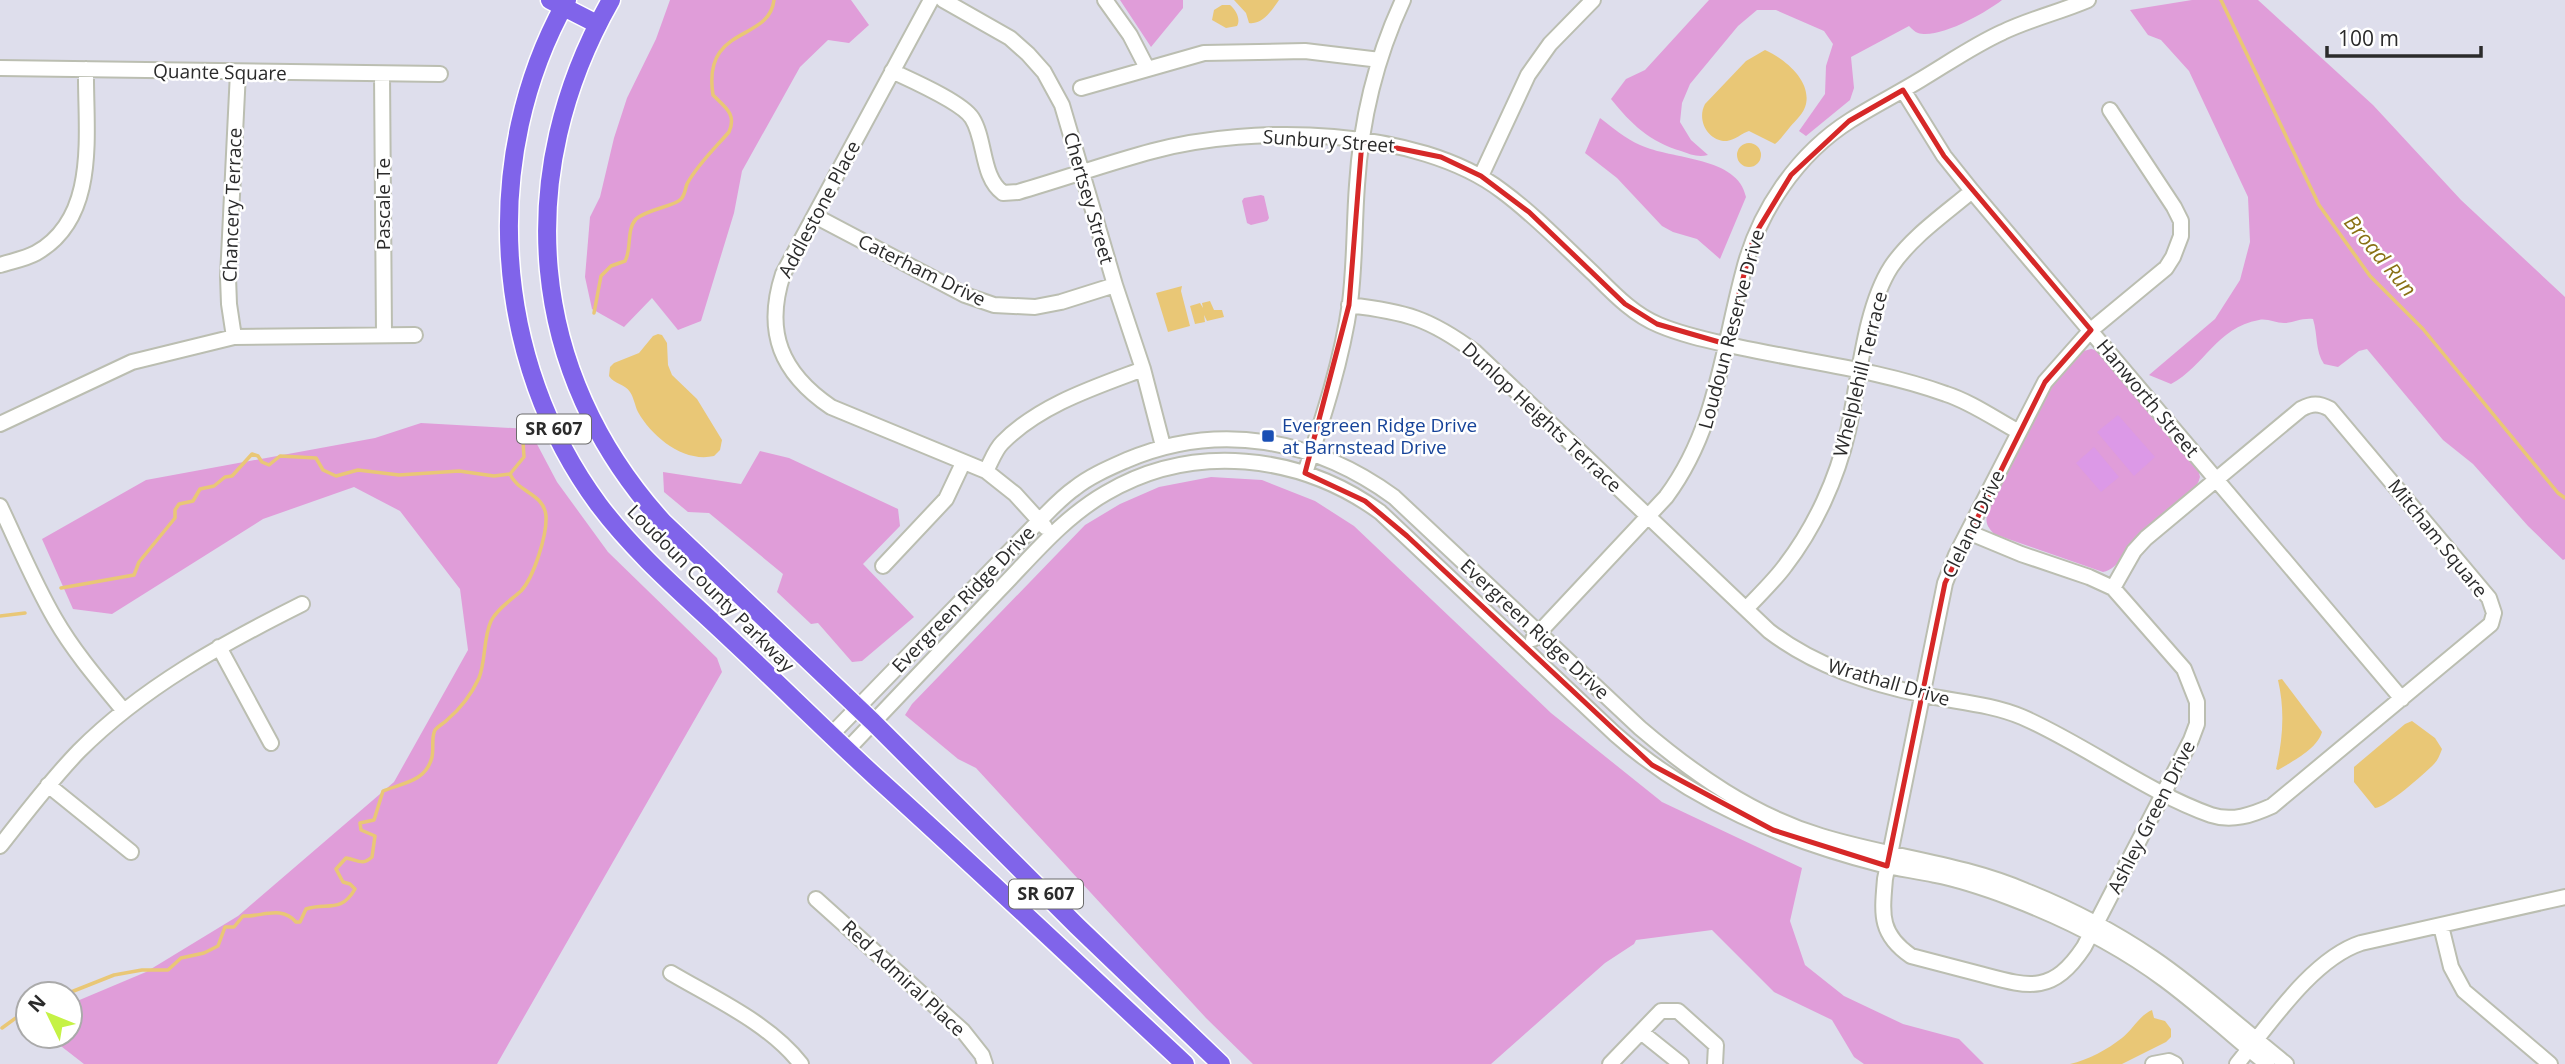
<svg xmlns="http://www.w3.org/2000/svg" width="2565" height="1064" viewBox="0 0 2565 1064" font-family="'Open Sans',sans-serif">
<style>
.green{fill:#e09dd9}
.pitch{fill:#dc99e7}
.water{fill:#e9c776}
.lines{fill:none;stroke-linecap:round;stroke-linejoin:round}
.stream{stroke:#e9c776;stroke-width:3.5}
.minor-casing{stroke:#bbbeb1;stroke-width:18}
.major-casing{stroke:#fff;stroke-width:21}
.minor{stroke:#fff;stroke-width:14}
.major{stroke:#8064ea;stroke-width:18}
.marked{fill:none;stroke:#d62828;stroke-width:5;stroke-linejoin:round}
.transit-dot{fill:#1a4fb4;stroke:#fff;stroke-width:2.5}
.labels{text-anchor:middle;stroke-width:5;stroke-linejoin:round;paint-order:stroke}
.shield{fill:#fff;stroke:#6b6b6b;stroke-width:2}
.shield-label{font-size:18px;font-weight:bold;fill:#2b2b2b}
.street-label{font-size:19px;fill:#2b2b2b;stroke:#fff}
.transit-label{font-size:19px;fill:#164399;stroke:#fff;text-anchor:start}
.water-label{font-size:21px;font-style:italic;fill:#897014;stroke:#fff}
</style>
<rect width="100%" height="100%" fill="#dedeec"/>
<path class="green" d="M670 0H851L869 25 849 43 828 40 800 67 742 171 734 213 701 321 678 330 652 298 624 327 592 309 585 277 590 217 600 197 614 138 627 98 656 39Z
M1120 0H1183V8L1151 47Z
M1709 0H2002C1987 12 1938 40 1918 33 1915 32 1912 29 1909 26L1851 57 1854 88 1850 100 1806 136 1799 131 1825 94 1826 66 1833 44 1824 31 1776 10H1757L1738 26 1690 84 1682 103 1680 122 1691 140 1708 155C1698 158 1690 154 1681 151 1650 142 1631 124 1611 99L1626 79 1645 70Z
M2192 0H2258L2373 105 2461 200 2565 297V559L2563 560 2528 526 2473 464 2443 440 2367 349 2359 351 2338 367 2324 364C2315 351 2318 335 2313 319 2302 318 2295 322 2286 323 2277 324 2268 318 2259 320 2216 328 2205 366 2171 384L2149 375 2215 319 2240 280 2250 242 2248 197 2189 71 2161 40 2148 35 2130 10Z
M1600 118C1612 127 1626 139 1640 145 1672 160 1738 156 1746 197L1720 259 1697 239 1673 232 1662 226 1617 178 1585 153Z
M1261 195 1264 196 1269 218 1267 221 1251 225 1247 223 1242 201 1244 198Z
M2092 349 2101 353 2198 469 2200 477C2196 497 2153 523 2137 537 2125 548 2120 569 2103 572L1994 534C1986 525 1985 522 1988 510 2005 476 2053 369 2082 352 2083 351 2090 349 2092 349Z
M421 423 529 429 557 482 608 552 717 658 722 672 497 1064H84L48 1036H70V1004L146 972 238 916 394 782 468 650 460 589 400 511 354 487 263 519 112 614 73 609 42 539 146 480 375 438Z
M760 451 789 458 898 509 900 526 863 564 914 617 862 661 852 662 818 623 811 624 777 592 783 574 709 513 688 512 664 492 663 472 741 484Z
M1211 477 1262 480 1315 501 1354 526 1551 713 1662 802 1802 868 1790 921 1805 965 1844 996 1903 1024 1959 1039 1984 1064H1864L1854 1057 1832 1020 1774 992 1712 930 1636 940 1634 944 1605 963 1491 1064H1253L1206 1018 976 768 958 759 905 715 912 704 1085 525 1120 504 1159 487Z"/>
<path class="pitch" d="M2118 415 2155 457 2134 476 2097 432Z
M2094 447 2119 477 2101 492 2076 463Z"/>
<path class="water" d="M1234 0H1279C1272 10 1263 25 1249 23L1246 13Z
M1222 5H1230C1236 10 1241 19 1237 26L1226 28 1212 20 1214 10Z
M1765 50C1785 59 1811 80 1806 104 1804 113 1796 120 1790 127 1785 133 1781 139 1775 144L1749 131C1742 133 1735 140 1727 141 1709 142 1696 121 1705 104L1746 61Z
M1737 155a12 12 0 1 1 24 0a12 12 0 1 1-24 0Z
M1182 286 1181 291 1190 326 1168 332 1156 293Z
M1210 301 1214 310H1222L1224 317 1207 321 1204 315 1205 322 1195 324 1190 306 1200 303 1203 308 1202 303Z
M658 334 662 335 667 343 668 365 672 375 697 399 722 440 720 450 714 456C684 463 652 437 638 412 635 406 634 398 630 392 625 384 614 384 609 376L610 367 614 363 639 353 653 336Z
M2282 679 2322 732C2317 749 2293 761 2278 770L2276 769C2283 739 2285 710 2278 680Z
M2412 721 2435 738 2442 749C2440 754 2438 760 2434 764 2424 774 2387 807 2375 808L2354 782V767L2405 724Z
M2152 1010 2154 1018 2165 1021 2171 1029V1037L2166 1042 2122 1064H2070C2088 1060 2108 1049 2122 1038 2133 1029 2140 1015 2152 1010Z"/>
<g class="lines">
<path class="stream" d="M2221 0 2319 205 2370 276 2423 329 2558 493 2565 498
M594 313 601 276 611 266 625 261C632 249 626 230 636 219 647 209 676 206 681 199 685 195 685 189 687 184 697 165 715 148 729 132 737 114 725 107 713 95 702 24 769 43 774 0
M61 588 134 575 139 562 175 518V510L179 504 193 501 200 489 214 486 225 477 232 476 252 454 258 456 262 462 269 465 280 456 316 458 323 470 336 476 358 470 399 475 459 471 494 476 510 474
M0 616 25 613
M66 994 114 975 142 970H168L181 958 204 953 218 946 225 927H234L243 916C262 917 281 905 296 922H300L306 909C326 902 341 914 355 889L350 884 343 882 336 869 346 858C358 860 362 866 372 857L375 836 361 830 360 823 374 820 383 791C402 783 426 782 432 757 434 748 431 738 435 730 438 726 443 724 447 720 460 709 472 693 479 678 486 660 483 639 491 621 497 609 511 600 521 591 534 577 547 535 546 516 544 493 518 493 510 474L524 457 523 442 526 427
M2 1028 24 1012 28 1011"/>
<defs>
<path id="minor" d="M931 0 783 274C764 332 781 373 831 407L986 471 1015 494 1045 527
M943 0 1010 38 1028 54 1044 72 1062 105 1115 285 1143 369 1163 446
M1105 0 1130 35 1147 68
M0 68 440 74
M892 71C911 80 962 102 972 118 986 140 981 177 1003 193L1018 192C1063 179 1108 163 1153 151 1253 124 1418 127 1502 191 1536 216 1565 247 1595 275 1614 294 1634 315 1659 325 1685 336 1712 341 1738 347 1807 362 1880 370 1946 394 1971 402 1995 419 2019 432
M382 74 384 334
M1081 88 1204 53 1305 51 1380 60
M1903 90 1944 156 1972 191 2402 699
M1481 176 1528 75 1550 44 1593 0
M815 216 965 295 994 305 1035 307 1061 302 1115 285
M0 265C12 261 25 259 36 253 100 217 85 131 86 69
M1349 305C1406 312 1429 318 1475 352L1769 631C1815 666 1868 683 1924 695 1957 702 1991 704 2022 717 2086 745 2146 792 2211 815 2232 822 2252 815 2272 806L2491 624 2494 613 2489 598 2330 409C2319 403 2312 403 2301 409L2146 538 2134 551 2113 588
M234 337 229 304 228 277 238 72
M0 424 132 362 234 337 415 335
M986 471C991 462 995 450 1002 443 1039 405 1095 387 1143 369
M1305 473C1323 418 1342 360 1350 303 1355 263 1354 225 1357 185 1361 121 1376 58 1403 0
M0 506C18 544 34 583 55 619 74 652 100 682 124 711
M1968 532 2021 554 2089 577 2113 588 2184 669 2197 702V724L2191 740 2084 947C2052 995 2029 987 1980 974 1957 968 1934 962 1911 956 1879 934 1882 914 1885 879L1945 583 1956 555 2045 382 2091 330 2166 268 2173 257 2181 236V221L2174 207 2110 110
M883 566 946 499 963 463
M1746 609C1759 595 1774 581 1785 566 1815 527 1837 479 1848 431 1859 382 1864 309 1891 267 1911 237 1945 214 1972 191
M1533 639 1666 497C1716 430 1722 352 1743 273 1758 212 1797 154 1851 120 1873 106 1897 94 1920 80 1947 64 1974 45 2003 32 2030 19 2060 12 2088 0
M219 647 271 743
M831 735 1040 520C1051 509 1062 497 1075 488 1090 476 1109 468 1127 460 1219 421 1314 439 1394 497L1640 728C1694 774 1752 815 1821 836 1889 857 1961 863 2026 891 2071 909 2113 931 2153 958 2200 990 2242 1029 2286 1064
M847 750C898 697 949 642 1000 589 1033 555 1064 517 1106 493 1193 442 1300 454 1380 512L1615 734C1692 802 1785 840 1883 865 1900 869 1918 871 1935 875 1961 880 1987 889 2011 898 2066 919 2118 945 2165 980 2200 1006 2233 1036 2267 1064
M48 785 131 852
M0 846C26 813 50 781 79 751 143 687 222 644 302 604
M816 899 963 1031 982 1055 985 1064
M2441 926 2451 967 2464 991 2550 1064
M671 973C715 999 769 1023 801 1064
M1641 1032 1681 1064
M1610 1064 1661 1011H1678L1716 1045 1715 1064
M2153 1064 2169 1061 2175 1064
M2237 1064C2269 1025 2312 959 2361 943L2565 897"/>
<path id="major" d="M550 0 597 24
M567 0C479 156 492 361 599 505 638 557 689 599 736 644 784 689 830 735 878 779 982 873 1083 969 1185 1064
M611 0C512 174 527 372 663 522L873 722 1077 926 1221 1064"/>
</defs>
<use href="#minor" class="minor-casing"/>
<use href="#major" class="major-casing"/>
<use href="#minor" class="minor"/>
<use href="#major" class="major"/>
</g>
<path class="marked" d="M1903 90 1944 156 2091 330 2045 382 1945 583 1887 866 1773 830 1652 765 1407 536 1365 501 1305 473 1349 305 1362 141 1441 157 1481 176 1529 212 1625 304 1657 324 1726 344 1754 236 1791 175 1849 121Z"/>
<rect class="transit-dot" x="1261" y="429" width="14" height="14" rx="3.5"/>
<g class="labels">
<g class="shield">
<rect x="517" y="414.5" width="74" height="29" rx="5"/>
<rect x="1009" y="879.5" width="74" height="29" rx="5"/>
</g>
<g class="shield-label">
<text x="554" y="435">SR 607</text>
<text x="1046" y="900">SR 607</text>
</g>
<g class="street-label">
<text transform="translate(220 72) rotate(1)" y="7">Quante Square</text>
<text transform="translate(1329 141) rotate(4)" y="7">Sunbury Street</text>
<text transform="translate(1089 198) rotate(74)" y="7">Chertsey Street</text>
<text transform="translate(383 204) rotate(-90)" y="7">Pascale Te</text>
<text transform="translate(232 205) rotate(-88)" y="7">Chancery Terrace</text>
<text transform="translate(819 209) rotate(-62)" y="7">Addlestone Place</text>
<text transform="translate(922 270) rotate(26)" y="7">Caterham Drive</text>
<text transform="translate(1731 329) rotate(-75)" y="7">Loudoun Reserve Drive</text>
<text transform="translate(1860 374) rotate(-76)" y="7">Whelplehill Terrace</text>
<text transform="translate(2148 398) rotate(50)" y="7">Hanworth Street</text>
<text transform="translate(1542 417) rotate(43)" y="7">Dunlop Heights Terrace</text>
<text transform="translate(1973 524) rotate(-64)" y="7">Cleland Drive</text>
<text transform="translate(2438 538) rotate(51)" y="7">Mitcham Square</text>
<text transform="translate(711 588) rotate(45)" y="7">Loudoun County Parkway</text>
<text transform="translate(963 599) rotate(-46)" y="7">Evergreen Ridge Drive</text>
<text transform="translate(1535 629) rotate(43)" y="7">Evergreen Ridge Drive</text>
<text transform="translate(1889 682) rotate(16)" y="7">Wrathall Drive</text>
<text transform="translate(2151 817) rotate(-63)" y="7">Ashley Green Drive</text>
<text transform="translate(904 978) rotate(43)" y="7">Red Admiral Place</text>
</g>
<g class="transit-label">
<text x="1282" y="432">Evergreen Ridge Drive<tspan x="1282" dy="22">at Barnstead Drive</tspan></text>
</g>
<g class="water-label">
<text transform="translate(2380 256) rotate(50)" y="7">Broad Run</text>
</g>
</g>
<g transform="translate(49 1015) rotate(313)"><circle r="33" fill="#ffffff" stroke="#aaaaaa" stroke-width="2"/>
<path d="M0-5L12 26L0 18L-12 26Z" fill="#c5f245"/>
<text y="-10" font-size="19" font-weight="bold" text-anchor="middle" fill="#2b2b2b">N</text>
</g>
<path d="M2327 46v10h154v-10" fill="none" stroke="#2b2b2b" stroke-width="3.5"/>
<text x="2338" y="46" font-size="21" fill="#2b2b2b" stroke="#ffffff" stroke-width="5" paint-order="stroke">100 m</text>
</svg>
